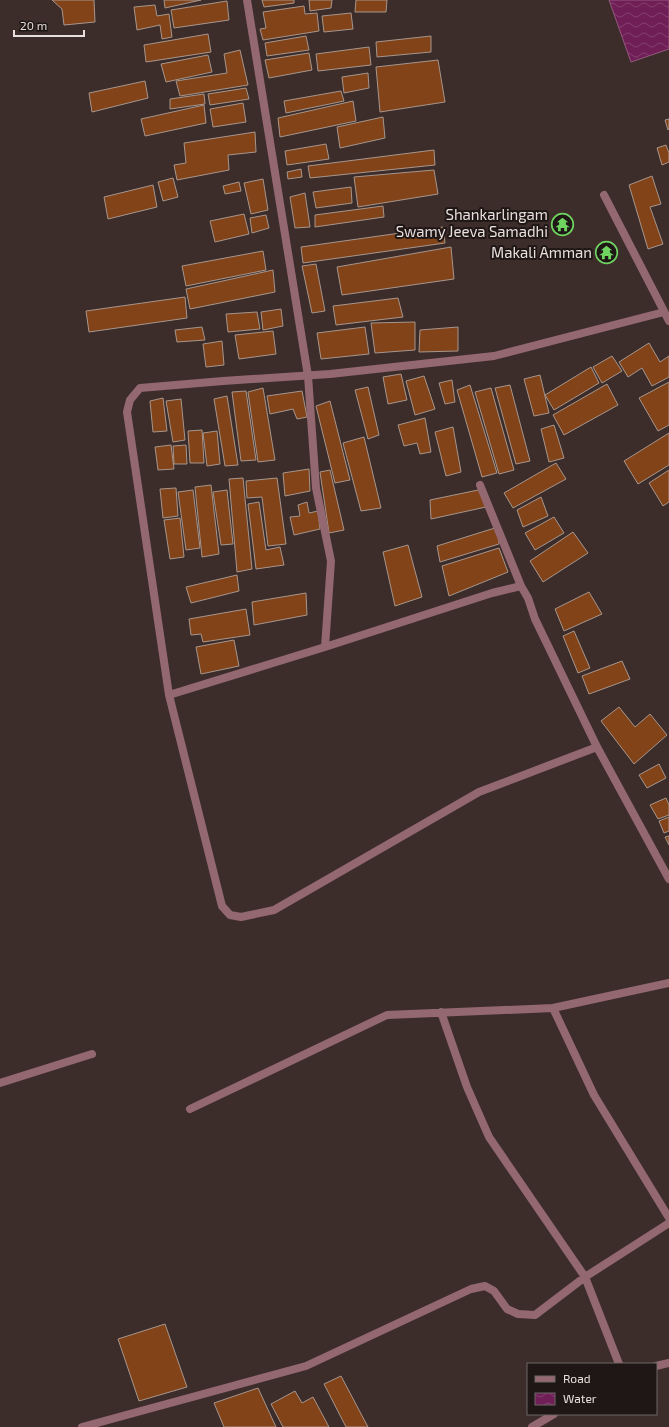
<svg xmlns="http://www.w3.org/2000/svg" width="669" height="1427" viewBox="0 0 669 1427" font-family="'Exo 2',sans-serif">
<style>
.water{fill:url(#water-waves);stroke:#94597e}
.building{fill:#834319;stroke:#a6968d}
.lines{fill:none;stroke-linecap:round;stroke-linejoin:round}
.street{stroke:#946871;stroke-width:8}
.labels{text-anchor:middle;stroke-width:4;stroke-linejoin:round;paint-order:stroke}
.poi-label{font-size:15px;fill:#e9dfdd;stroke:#1e1716;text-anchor:end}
</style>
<defs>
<pattern id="water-waves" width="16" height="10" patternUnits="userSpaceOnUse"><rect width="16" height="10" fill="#6f1f56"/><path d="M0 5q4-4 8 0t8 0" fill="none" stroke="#843f6e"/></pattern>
</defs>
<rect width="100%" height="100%" fill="#3d2d2a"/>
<path class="water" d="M609 0H669V49L631 62Z"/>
<path class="building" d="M52 0H94L95 22 64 25 62 9Z
M164 0H201L165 8Z
M262 0H294V3L264 7Z
M309 0H332L331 8 310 11Z
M356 0H387L386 12H355Z
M227 1 229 20 174 28 171 10Z
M155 5 157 16 169 14 172 37 162 39 160 25 137 30 134 7Z
M304 6 305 14 317 13 319 31 263 40 260 29 266 28 263 12Z
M351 13 353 29 324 32 322 16Z
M208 34 211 52 146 62 144 45Z
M306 36 309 50 267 56 265 43Z
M431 36V52L377 57 376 42Z
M369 47 371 65 318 71 316 54Z
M240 50 248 85 180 96 176 81 227 73 224 54Z
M309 53 312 70 269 78 265 60Z
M208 55 212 72 166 82 161 64Z
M438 60 445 102 380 112 376 67Z
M368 73 369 88 344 93 342 77Z
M145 81 148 98 92 112 89 93Z
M246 88 249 99 210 105 208 94Z
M341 91 344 101 286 113 284 101Z
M204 94 205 104 170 109V99Z
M353 101 356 121 280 137 278 118Z
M243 103 246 122 213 127 210 109Z
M204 105 206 123 145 136 141 119Z
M383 117 385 138 340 148 337 127Z
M669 119V129L668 130 665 120Z
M255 132 256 152 228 155 229 170 177 180 174 165 186 163 184 143Z
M326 144 329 159 287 165 285 151Z
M666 145 669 153V162L662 165 657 148Z
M434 150 435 165 310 178 308 166Z
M301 169 302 177 288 179 287 172Z
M434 170 438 194 358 207 354 177Z
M652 176 661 204 650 207 663 244 648 249 629 185Z
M173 178 178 197 163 201 158 182Z
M263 179 268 210 251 214 244 183Z
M239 182 241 191 225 194 223 186Z
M153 185 157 207 108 219 104 197Z
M351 187 352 203 316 208 313 192Z
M305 193 310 227 295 228 290 197Z
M383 206 384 217 315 227V215Z
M244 214 249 234 215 242 210 221Z
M266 215 269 228 252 233 250 218Z
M443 227 445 243 303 263 301 247Z
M451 247 454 279 342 295 337 267Z
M263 251 266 270 186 286 182 266Z
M316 264 325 311 312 313 302 266Z
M273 270 275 292 190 309 186 289Z
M185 297 187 318 89 332 86 311Z
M398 298 403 317 336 325 333 306Z
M281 309 283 326 263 330 261 312Z
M257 312 260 329 228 332 226 314Z
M415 322V350L375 353 371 323Z
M202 327 205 340 177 342 175 330Z
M365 327 369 354 321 359 317 333Z
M458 327V351L419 352 420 330Z
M273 331 276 354 239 359 235 335Z
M222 341 224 365 206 367 203 344Z
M649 343 660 362 669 356V377L652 386 642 368 628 377 619 362Z
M612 356 622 371 602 383 593 367Z
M591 367 599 383 554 410 545 395Z
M401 374 407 400 388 404 383 377Z
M540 375 549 413 534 416 524 379Z
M424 376 435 409 415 415 406 381Z
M452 380 455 402 445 404 439 383Z
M669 382V425L658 431 639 398Z
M607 384 618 405 564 435 553 415Z
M470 385 497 473 482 477 457 390Z
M510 385 530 461 516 464 495 388Z
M368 387 379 435 368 439 355 390Z
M263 388 275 460 258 462 248 392Z
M491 388 514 470 499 474 475 392Z
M246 391 256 460 241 461 232 392Z
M302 391 307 417 297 419 293 409 270 414 267 396Z
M227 396 238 465 225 466 214 399Z
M163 398 167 431 153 432 150 401Z
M181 399 185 440 173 442 166 401Z
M330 401 350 480 335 483 316 406Z
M425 418 431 452 420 454 417 443 404 446 398 425Z
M554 425 564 458 549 462 541 429Z
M453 427 461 472 446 476 435 432Z
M202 430 204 463H190L188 431Z
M217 431 220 464 207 466 203 433Z
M669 433V465L638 484 624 461Z
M364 437 381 508 361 511 343 443Z
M171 445 174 469 158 470 155 447Z
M186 445 187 464H174L173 446Z
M556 463 566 479 513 508 504 493Z
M309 469 310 491 285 496 283 473Z
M330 470 344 530 329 533 320 472Z
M669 470V502L663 506 649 483Z
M243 478 252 569 237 572 229 479Z
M277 478 286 544 268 546 262 497 247 498 246 481Z
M211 485 219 554 202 557 195 487Z
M176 488 178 516 163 518 160 489Z
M483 489 486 507 431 519 430 500Z
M193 490 200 548 186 550 178 492Z
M227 490 233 544 221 545 213 492Z
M541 497 548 516 523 527 517 510Z
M259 502 266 550 280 547 284 565 256 569 248 504Z
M307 502 309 513 318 511 320 529 294 535 290 517 300 516 298 505Z
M554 517 564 533 535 550 525 533Z
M180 518 184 557 170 559 164 520Z
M498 527 499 544 440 562 437 546Z
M573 532 588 553 543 582 530 561Z
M408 545 422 597 395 606 383 552Z
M499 548 508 572 449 596 442 566Z
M237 575 239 591 191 603 186 587Z
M589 592 602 614 564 631 555 609Z
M306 593 307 615 254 625 252 602Z
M246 609 250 635 203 642 201 634 191 635 189 619Z
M574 631 590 668 578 673 563 636Z
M234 640 239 666 201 674 196 647Z
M622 661 630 679 589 694 582 676Z
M619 707 635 727 650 714 667 735 634 764 601 721Z
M659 764 666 778 647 788 639 775Z
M666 798 669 805V815L658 819 650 805Z
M669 817V831L664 833 659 821Z
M669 836V845L665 837Z
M165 1324 187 1387 139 1401 118 1339Z
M341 1376 368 1427H346L324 1384Z
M258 1388 276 1427H224L214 1403Z
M295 1391 302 1403 313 1397 329 1427H283L271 1404Z"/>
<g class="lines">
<path class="street" d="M247 0 308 376 316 488 331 561 325 647
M604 195 669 321
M480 485 521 586
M169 695 325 647 492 593 521 586 528 598 535 619 597 747 669 879
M597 747 479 792 274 910 241 917 230 915 222 906 169 695 127 412 130 400 140 388 223 381 330 374 494 356 664 312
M553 1008 669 983
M441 1012 467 1087 489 1137 585 1277 619 1364
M0 1083 92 1054
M190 1109 387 1015 553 1008 594 1095 669 1218
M656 1366 669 1363
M82 1427 306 1366 471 1289 485 1286 494 1291 507 1309 518 1314 535 1315 585 1277 669 1223
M532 1427 554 1414"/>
</g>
<defs>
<symbol id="temple-ring" viewBox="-11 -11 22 22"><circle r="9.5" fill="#1e1716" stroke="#6fd360" stroke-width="1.5"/><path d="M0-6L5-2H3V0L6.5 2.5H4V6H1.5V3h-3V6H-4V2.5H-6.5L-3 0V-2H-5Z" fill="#6fd360"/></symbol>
</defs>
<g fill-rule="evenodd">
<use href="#temple-ring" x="550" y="212" width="25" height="25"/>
<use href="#temple-ring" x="594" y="240" width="25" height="25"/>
</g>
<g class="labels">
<g class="poi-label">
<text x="548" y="220">Shankarlingam<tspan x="548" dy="17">Swamy Jeeva Samadhi</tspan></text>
<text x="592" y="258">Makali Amman</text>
</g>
</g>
<rect x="527" y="1363" width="130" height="52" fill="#1e1716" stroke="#6f6766"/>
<rect x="535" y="1376" width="20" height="6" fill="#946871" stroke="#6f6766"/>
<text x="563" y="1383" font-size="12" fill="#e9dfdd">Road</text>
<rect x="535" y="1393" width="20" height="12" fill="url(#water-waves)" stroke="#6f6766"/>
<text x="563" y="1403" font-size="12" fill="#e9dfdd">Water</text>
<path d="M14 30v6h70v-6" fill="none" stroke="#e9dfdd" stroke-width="2"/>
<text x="20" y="30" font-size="12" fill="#e9dfdd" stroke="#1e1716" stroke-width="3" paint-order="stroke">20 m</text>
</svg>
